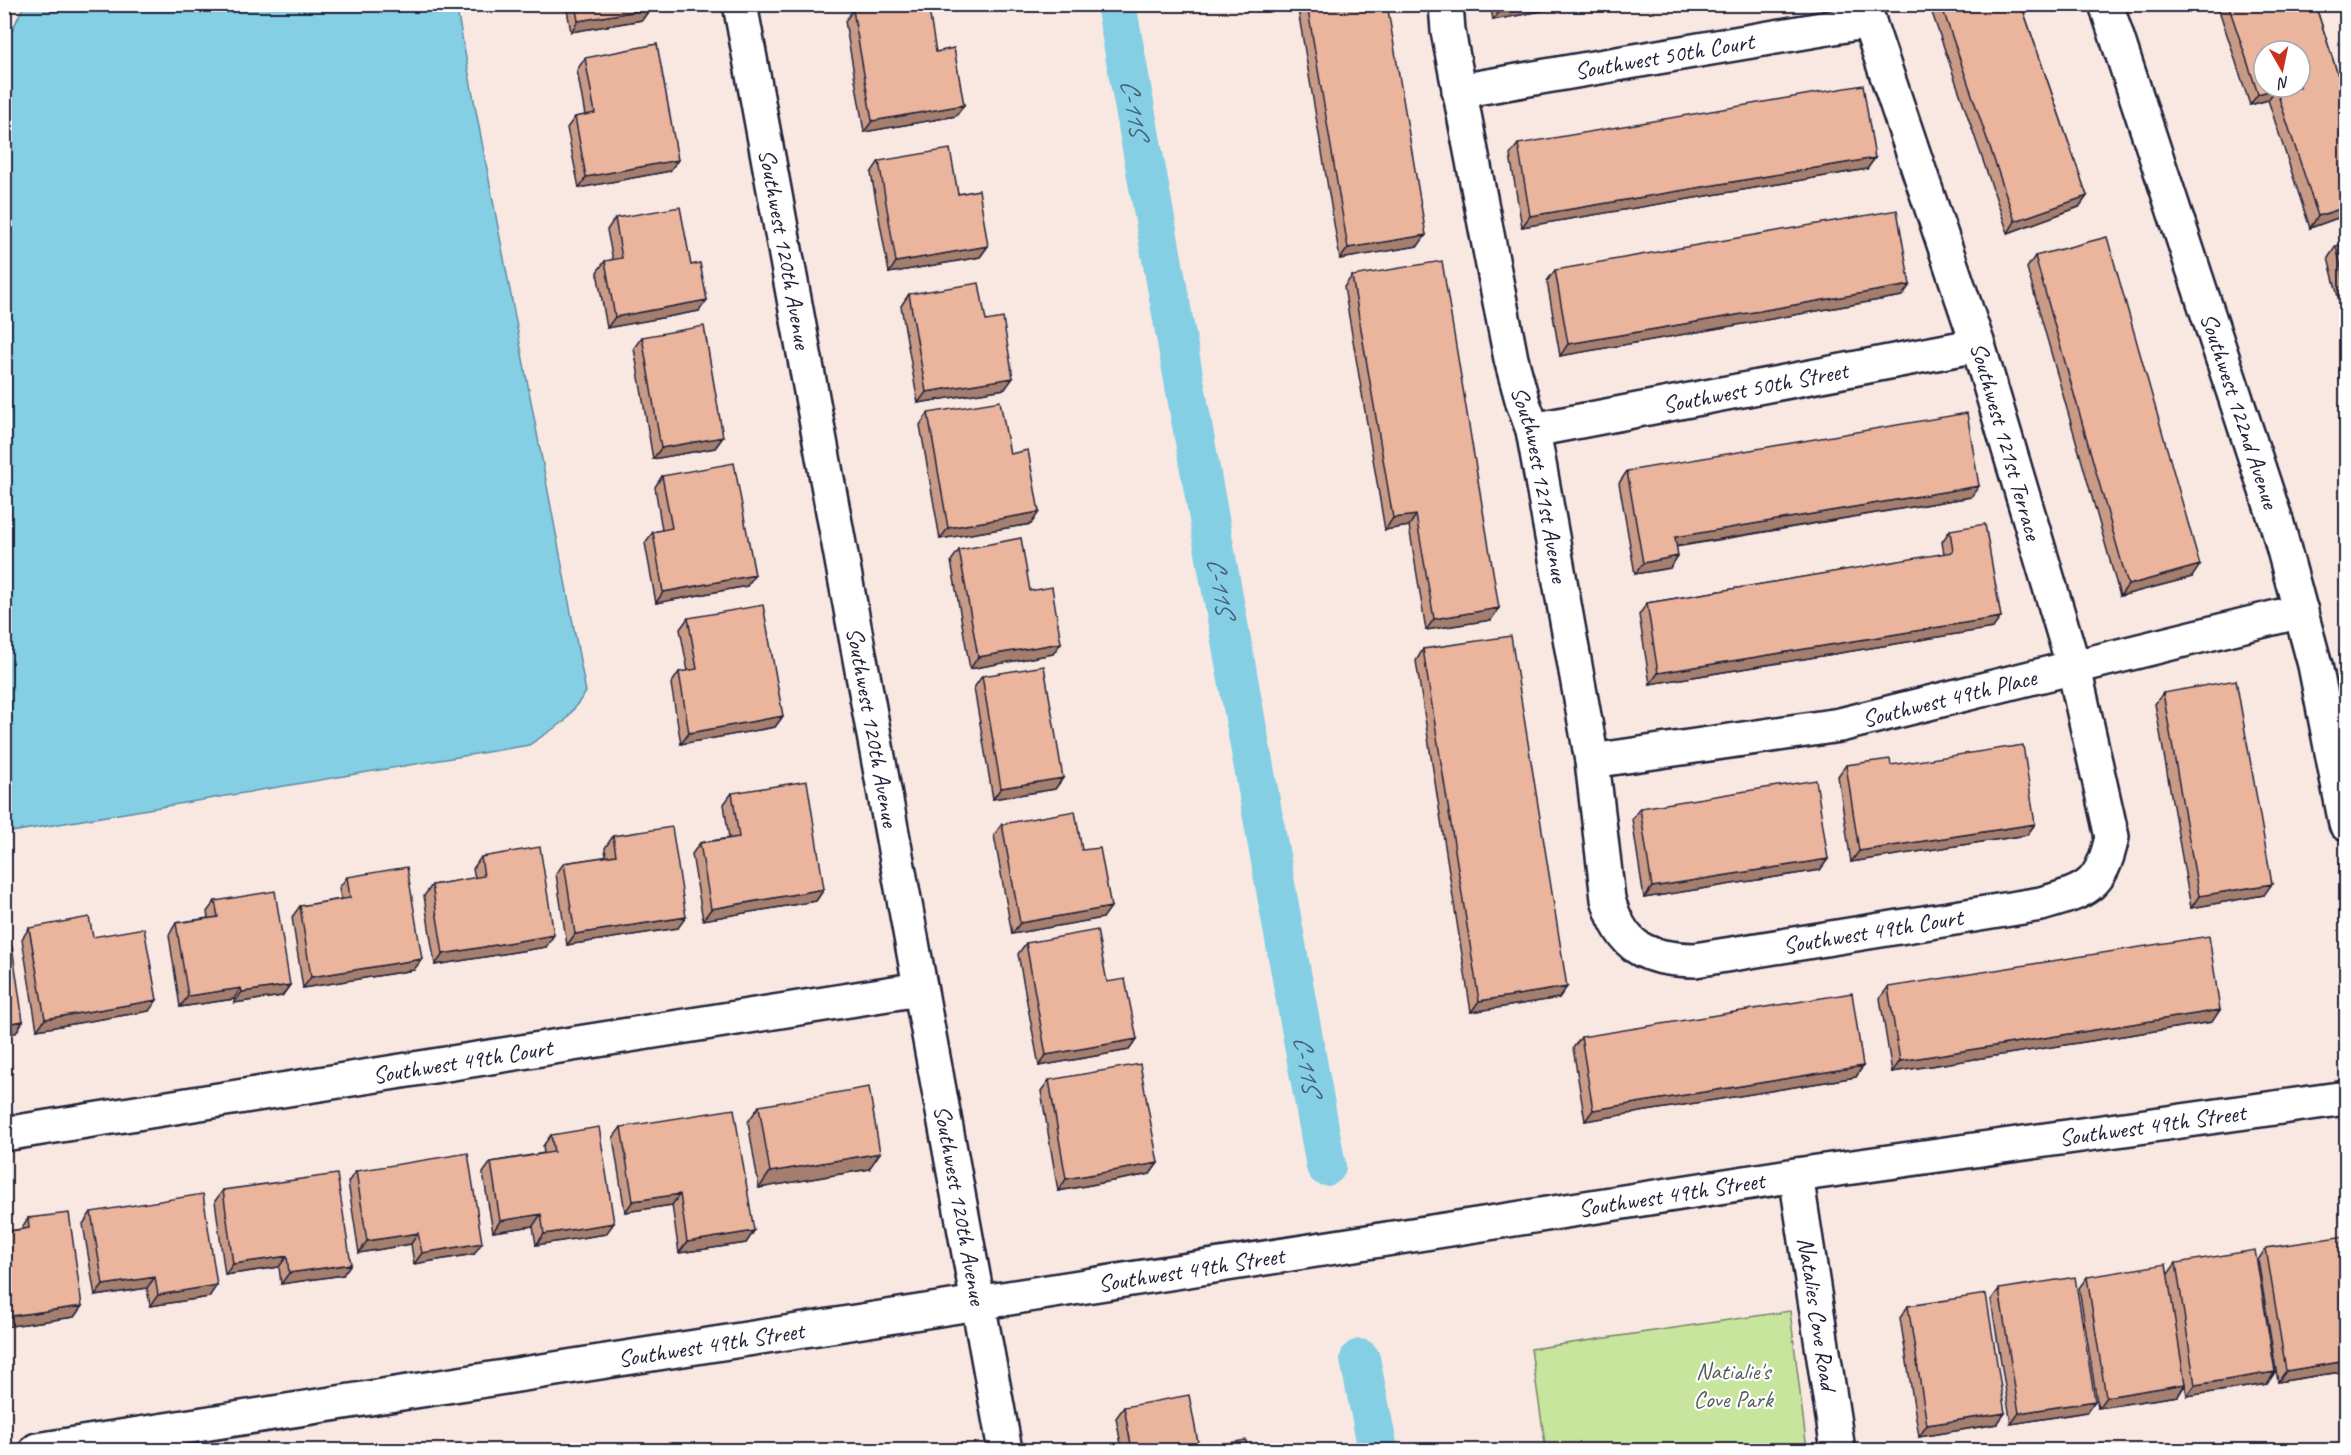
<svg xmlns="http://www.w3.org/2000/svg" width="2351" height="1455" viewBox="0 0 2351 1455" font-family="Caveat,sans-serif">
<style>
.green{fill:#c8e59d;stroke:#75846c;stroke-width:1.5}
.water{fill:#84cfe4;stroke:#5d8aa0;stroke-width:1.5}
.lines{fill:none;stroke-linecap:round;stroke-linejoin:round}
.canal{stroke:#84cfe4;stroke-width:40}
.minor-casing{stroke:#22223b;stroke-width:38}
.minor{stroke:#fff;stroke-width:33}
.wall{fill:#c99b87;stroke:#22223b;stroke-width:1.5}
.shaded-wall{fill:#a47e6e;stroke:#22223b;stroke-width:1.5}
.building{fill:#eab49d;stroke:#22223b;stroke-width:1.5;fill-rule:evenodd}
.labels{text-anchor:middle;stroke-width:4.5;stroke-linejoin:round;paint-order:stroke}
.street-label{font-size:24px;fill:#22223b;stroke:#fff}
.park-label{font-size:24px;fill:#545c58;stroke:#fff}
.water-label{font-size:26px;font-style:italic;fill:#445f76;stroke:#fff}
</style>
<rect width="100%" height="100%" fill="#f9e8e2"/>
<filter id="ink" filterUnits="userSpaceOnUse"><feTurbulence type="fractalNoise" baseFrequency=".0167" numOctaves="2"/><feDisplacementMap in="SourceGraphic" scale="12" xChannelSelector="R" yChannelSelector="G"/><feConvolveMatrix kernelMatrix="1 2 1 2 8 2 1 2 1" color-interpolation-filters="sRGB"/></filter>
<g filter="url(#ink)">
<path class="green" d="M1790 1311 1807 1450H1546L1531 1349Z"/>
<path class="water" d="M24 5H456L586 692 565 721 529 745 5 833 4 48Z"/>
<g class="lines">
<g class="canal">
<path id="s1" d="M1116 4 1326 1166"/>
<path d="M1360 1359 1378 1450"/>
</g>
<defs>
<g id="minor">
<path id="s2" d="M740 4 1005 1450"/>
<path id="s3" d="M1446 4 1448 31 1511 359 1523 403 1533 430 1592 761 1608 899C1622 949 1646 959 1695 960L2041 904C2087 891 2101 887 2112 837L2074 668 1978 345 1863 4"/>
<path id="s4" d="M2106 4 2277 524 2315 665 2346 824"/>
<path id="s5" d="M1459 91 1869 21"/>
<path id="s6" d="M1533 430 1978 345"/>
<path id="s7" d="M1592 761 1840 725 2301 611"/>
<path id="s8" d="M4 1134 919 989"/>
<path id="s9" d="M1796 1175 1838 1450"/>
<path id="s10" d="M37 1450 1796 1175 2346 1098"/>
</g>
</defs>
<use href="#minor" class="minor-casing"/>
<use href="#minor" class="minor"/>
</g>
<path class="wall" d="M566 4H649L650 9 642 20 571 32Z
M1297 4H1387L1418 246 1340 259Z
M1490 4H1580L1493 20Z
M1929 4H2021L2087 196 2079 207 2008 233Z
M2217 4H2315L2346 100V215L2310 228 2268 100 2250 105Z
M853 10 936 52 964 105 956 116 864 132 845 21Z
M585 58 670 171 579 188 567 128 575 117 585 115 577 70Z
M1518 144 1875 158 1867 169 1522 227 1510 155Z
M879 161 958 194 988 246 980 257 889 273 871 173Z
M615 218 699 311 607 328 597 272 605 261 613 260 607 230Z
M2346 244V328L2328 258 2336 246Z
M2035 256 2192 577 2120 596 2027 268Z
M1555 270 1902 296 1560 356 1547 281Z
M1352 276 1491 620 1426 630 1409 526 1385 530 1344 287Z
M909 294 986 321 1005 389 918 403 901 306Z
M642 337 723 437 715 448 653 459 634 348Z
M928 413 1031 524 940 539 920 425Z
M1627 471 1971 497 1676 547 1670 568 1635 574 1619 483Z
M662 476 747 586 656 603 645 543 653 532 662 530 655 487Z
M1950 530 1993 628 1650 684 1639 615 1647 603 1944 554 1942 542Z
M959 550 1030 591 1053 654 970 669 951 561Z
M688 618 783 716 775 727 681 744 671 684 679 672 688 671 680 629Z
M1423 649 1559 998 1471 1012 1416 661Z
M982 676 1063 778 1055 789 993 799 974 688Z
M2163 693 2264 895 2191 908 2155 704Z
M1846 765H1891L2035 824 2027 835 1851 862 1838 776Z
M732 793 824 889 816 901 703 920 692 854 700 843 729 838 724 804Z
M1640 808 1828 859 1820 870 1644 898 1632 819Z
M1002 824 1082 850 1103 918 1012 934 994 835Z
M613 836 678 928 567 945 556 874 564 863 606 857 605 848Z
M481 857 546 947 435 965 424 896 432 885 475 878 473 869Z
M347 877 414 970 303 988 292 917 300 906 341 899 339 888Z
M215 901 290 985 282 996 234 1003V999L180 1007 169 935 176 923 208 918 207 912Z
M29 928 93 937 149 1011 37 1030 22 939Z
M1026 943 1107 982 1137 1039 1129 1050 1039 1066 1018 954Z
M1888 987 2212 1022 1892 1072 1880 998Z
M1581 1037 1863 1066 1856 1077 1585 1121 1573 1048Z
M1049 1080 1158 1163 1150 1174 1058 1191 1041 1091Z
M759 1106 869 1169 759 1188 748 1122Z
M621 1127 754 1231 746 1243 679 1253 672 1205 625 1212 613 1138Z
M551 1135 606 1234 536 1245 533 1226 493 1232 483 1173 491 1162 544 1153 543 1146Z
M356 1171 474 1254 414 1264 411 1244 359 1253 348 1182Z
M223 1190 343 1275 281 1284 279 1267 225 1275 215 1201Z
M91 1212 209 1297 150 1306 147 1288 95 1296 83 1224Z
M28 1218 82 1306 74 1317 4 1327V1232L21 1229Z
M2346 1244V1371L2278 1382 2258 1260 2266 1248Z
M2176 1263 2275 1372 2267 1384 2187 1396 2185 1385 2178 1396 2098 1408 2079 1288 2087 1277 2168 1274Z
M1999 1289 2087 1412 2011 1424 1991 1300Z
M1908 1306 2005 1413 1997 1424 1919 1437 1900 1318Z
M1124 1407 1199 1448 1247 1450H1122L1116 1418Z"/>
<path class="shaded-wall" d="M1525 4H1580L1493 20 1501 9Z
M650 9 642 20 571 32 578 21Z
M2276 89 2268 100 2250 105 2258 94Z
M964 105 956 116 864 132 872 121Z
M1875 158 1867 169 1522 227 1530 216Z
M678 160 670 171 579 188 586 177Z
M2087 196 2079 207 2008 233 2015 221Z
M2346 207V215L2310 228 2318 216Z
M1426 235 1418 246 1340 259 1348 248Z
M988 246 980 257 889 273 896 262Z
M1910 285 1902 296 1560 356 1568 344Z
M707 300 699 311 607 328 615 317Z
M1013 378 1005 389 918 403 926 392Z
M723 437 715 448 653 459 661 448Z
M1979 486 1971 497 1667 548 1675 537Z
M1039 512 1031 524 940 539 948 528Z
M1416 515 1409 526 1385 530 1393 518Z
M1678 556 1670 568 1635 574 1643 563Z
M2200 565 2192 577 2120 596 2128 585Z
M755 575 747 586 656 603 663 592Z
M1499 608 1491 620 1426 630 1434 619Z
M2001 617 1993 628 1650 684 1658 673Z
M1061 643 1053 654 970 669 978 657Z
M783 716 775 727 681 744 689 733Z
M1063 778 1055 789 993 799 1001 788Z
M2035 824 2027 835 1851 862 1859 851Z
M1828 859 1820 870 1644 898 1652 887Z
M2272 884 2264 895 2191 908 2199 896Z
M824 889 816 901 703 920 711 909Z
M1111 907 1103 918 1012 934 1020 923Z
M686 917 678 928 567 945 575 934Z
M554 935 546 947 435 965 443 954Z
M422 959 414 970 303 988 311 977Z
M290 985 282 996 234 1003 242 992Z
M1567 987 1559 998 1471 1012 1479 1001Z
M241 988 234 999 180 1007 188 996Z
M157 1000 149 1011 37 1030 45 1019Z
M2220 1010 2212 1022 1892 1072 1900 1061Z
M23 1021 16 1033 4 1034V1024Z
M1137 1039 1129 1050 1039 1066 1046 1055Z
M1863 1066 1856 1077 1585 1121 1593 1110Z
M880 1153 869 1169 759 1188 770 1172Z
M1158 1163 1150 1174 1058 1191 1066 1179Z
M680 1194 672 1205 625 1212 633 1201Z
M541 1214 533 1226 493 1232 500 1221Z
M614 1223 606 1234 536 1245 544 1234Z
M754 1231 746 1243 679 1253 687 1242Z
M418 1233 411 1244 359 1253 367 1241Z
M482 1243 474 1254 414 1264 422 1253Z
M287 1256 279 1267 225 1275 233 1264Z
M351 1264 343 1275 281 1284 289 1273Z
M155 1277 147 1288 95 1296 103 1285Z
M217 1285 209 1297 150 1306 158 1295Z
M82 1306 74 1317 4 1327V1317Z
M2346 1361V1371L2278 1382 2286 1371Z
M2275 1372 2267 1384 2187 1396 2195 1385Z
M2185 1384 2178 1396 2098 1408 2106 1397Z
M2095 1401 2087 1412 2011 1424 2019 1413Z
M2005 1413 1997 1424 1919 1437 1927 1425Z"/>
<path class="building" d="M575 4H649L650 9 578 21Z
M884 4H928L936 52 954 48 964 105 872 121 853 10Z
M1307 4H1387L1426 235 1348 248Z
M1500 4H1525L1501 9Z
M1941 4H2021L2087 196 2015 221Z
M2228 4H2315L2346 100V207L2318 216 2276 89 2258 94ZM2264 51H2300V87H2264Z
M657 44 678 160 586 177 575 117 595 113 585 58Z
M1863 85 1875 158 1530 216 1518 144Z
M950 149 958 194 979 190 988 246 896 262 879 161Z
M680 207 691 265 700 263 707 300 615 317 605 261 622 258 615 218Z
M1897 210 1910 285 1568 344 1555 270Z
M2107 237 2200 565 2128 585 2035 256Z
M2346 244V287L2336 246Z
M1442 261 1499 608 1434 619 1416 515 1393 518 1352 276Z
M979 283 986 321 1003 318 1013 378 926 392 909 294Z
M704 326 723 437 661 448 642 337Z
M1000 401 1010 454 1028 450 1039 512 948 528 928 413Z
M1967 413 1979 486 1675 537 1678 556 1643 563 1627 471Z
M734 463 755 575 663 592 653 532 672 528 662 476Z
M1985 524 2001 617 1658 673 1647 603 1953 552 1950 530Z
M1021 538 1030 591 1052 587 1061 643 978 657 959 550Z
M763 605 783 716 689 733 679 672 697 669 688 618Z
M1511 636 1567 987 1479 1001 1423 649Z
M1044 666 1063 778 1001 788 982 676Z
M2236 680 2272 884 2199 896 2163 693Z
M2023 745 2035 824 1859 851 1846 765 1890 759 1891 765Z
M1816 780 1828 859 1652 887 1640 808Z
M807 781 824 889 711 909 700 843 739 837 732 793Z
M1075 811 1082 850 1100 848 1111 907 1020 923 1002 824Z
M672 827 686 917 575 934 564 863 616 855 613 836Z
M540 847 554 935 443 954 432 885 484 876 481 857Z
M407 867 422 959 311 977 300 906 350 898 347 877Z
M275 891 290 985 242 992 241 988 188 996 176 923 218 917 215 901Z
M89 917 93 937 144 928 157 1000 45 1019 29 928Z
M1097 930 1107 982 1125 979 1137 1039 1046 1055 1026 943Z
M2209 936 2220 1010 1900 1061 1888 987Z
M12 946 23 1021 4 1024V947Z
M1852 993 1863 1066 1593 1110 1581 1037Z
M1140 1064 1158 1163 1066 1179 1049 1080Z
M869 1087 880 1153 770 1172 759 1106Z
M734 1109 754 1231 687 1242 680 1194 633 1201 621 1127Z
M599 1127 614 1223 544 1234 541 1214 500 1221 491 1162 554 1152 551 1135Z
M468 1153 482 1243 422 1253 418 1233 367 1241 356 1171Z
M337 1174 351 1264 289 1273 287 1256 233 1264 223 1190Z
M203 1194 217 1285 158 1295 155 1277 103 1285 91 1212Z
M69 1213 82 1306 4 1317V1232L29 1228 28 1218Z
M2345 1236 2346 1244V1361L2286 1371 2266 1248Z
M2255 1250 2275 1372 2195 1385 2176 1263Z
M2166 1264 2185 1384 2106 1397 2087 1277Z
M2075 1277 2095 1401 2019 1413 1999 1289Z
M1986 1294 2005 1413 1927 1425 1908 1306Z
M1189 1395 1199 1448 1246 1440 1247 1450H1132L1124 1407Z"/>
</g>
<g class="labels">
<g class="street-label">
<text dy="8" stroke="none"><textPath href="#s5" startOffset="208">Southwest 50th Court</textPath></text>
<text dy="8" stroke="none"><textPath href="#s2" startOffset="249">Southwest 120th Avenue</textPath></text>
<text dy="8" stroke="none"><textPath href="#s6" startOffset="226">Southwest 50th Street</textPath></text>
<text dy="8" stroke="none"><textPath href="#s4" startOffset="428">Southwest 122nd Avenue</textPath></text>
<text transform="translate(2006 441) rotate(74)" y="8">Southwest 121st Terrace</text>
<text dy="8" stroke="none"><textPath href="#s3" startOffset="490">Southwest 121st Avenue</textPath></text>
<text dy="8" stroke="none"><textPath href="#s7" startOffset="363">Southwest 49th Place</textPath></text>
<text dy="8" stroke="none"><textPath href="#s2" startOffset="735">Southwest 120th Avenue</textPath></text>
<text dy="8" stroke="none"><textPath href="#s3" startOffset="1208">Southwest 49th Court</textPath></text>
<text dy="8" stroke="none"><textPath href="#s8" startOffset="464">Southwest 49th Court</textPath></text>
<text dy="8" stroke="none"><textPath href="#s10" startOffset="2140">Southwest 49th Street</textPath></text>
<text dy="8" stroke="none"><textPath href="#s10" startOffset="1654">Southwest 49th Street</textPath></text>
<text dy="8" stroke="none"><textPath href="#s2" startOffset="1221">Southwest 120th Avenue</textPath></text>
<text dy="8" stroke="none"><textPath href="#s10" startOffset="1168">Southwest 49th Street</textPath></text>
<text dy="8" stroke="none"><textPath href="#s9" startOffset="140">Natalies Cove Road</textPath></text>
<text dy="8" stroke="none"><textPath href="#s10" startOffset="682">Southwest 49th Street</textPath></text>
</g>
<g class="park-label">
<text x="1733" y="1379">Natialie's<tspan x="1733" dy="28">Cove Park</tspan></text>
</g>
<g class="water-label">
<text dy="9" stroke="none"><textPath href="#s1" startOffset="105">C-11S</textPath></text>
<text dy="9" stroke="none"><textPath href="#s1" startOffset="591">C-11S</textPath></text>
<text dy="9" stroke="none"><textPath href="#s1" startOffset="1077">C-11S</textPath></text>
</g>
</g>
<rect width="2351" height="1455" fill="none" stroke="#fff" stroke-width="24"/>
<rect x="12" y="12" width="2327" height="1431" fill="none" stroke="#22223b" stroke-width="2" filter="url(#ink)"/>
<g transform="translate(2282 69) rotate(171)"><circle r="28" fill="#ffffff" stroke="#a7a7b1" stroke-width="1.5"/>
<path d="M0-4.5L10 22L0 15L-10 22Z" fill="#c8321e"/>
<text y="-9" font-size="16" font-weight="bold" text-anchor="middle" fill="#22223b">N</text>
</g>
</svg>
